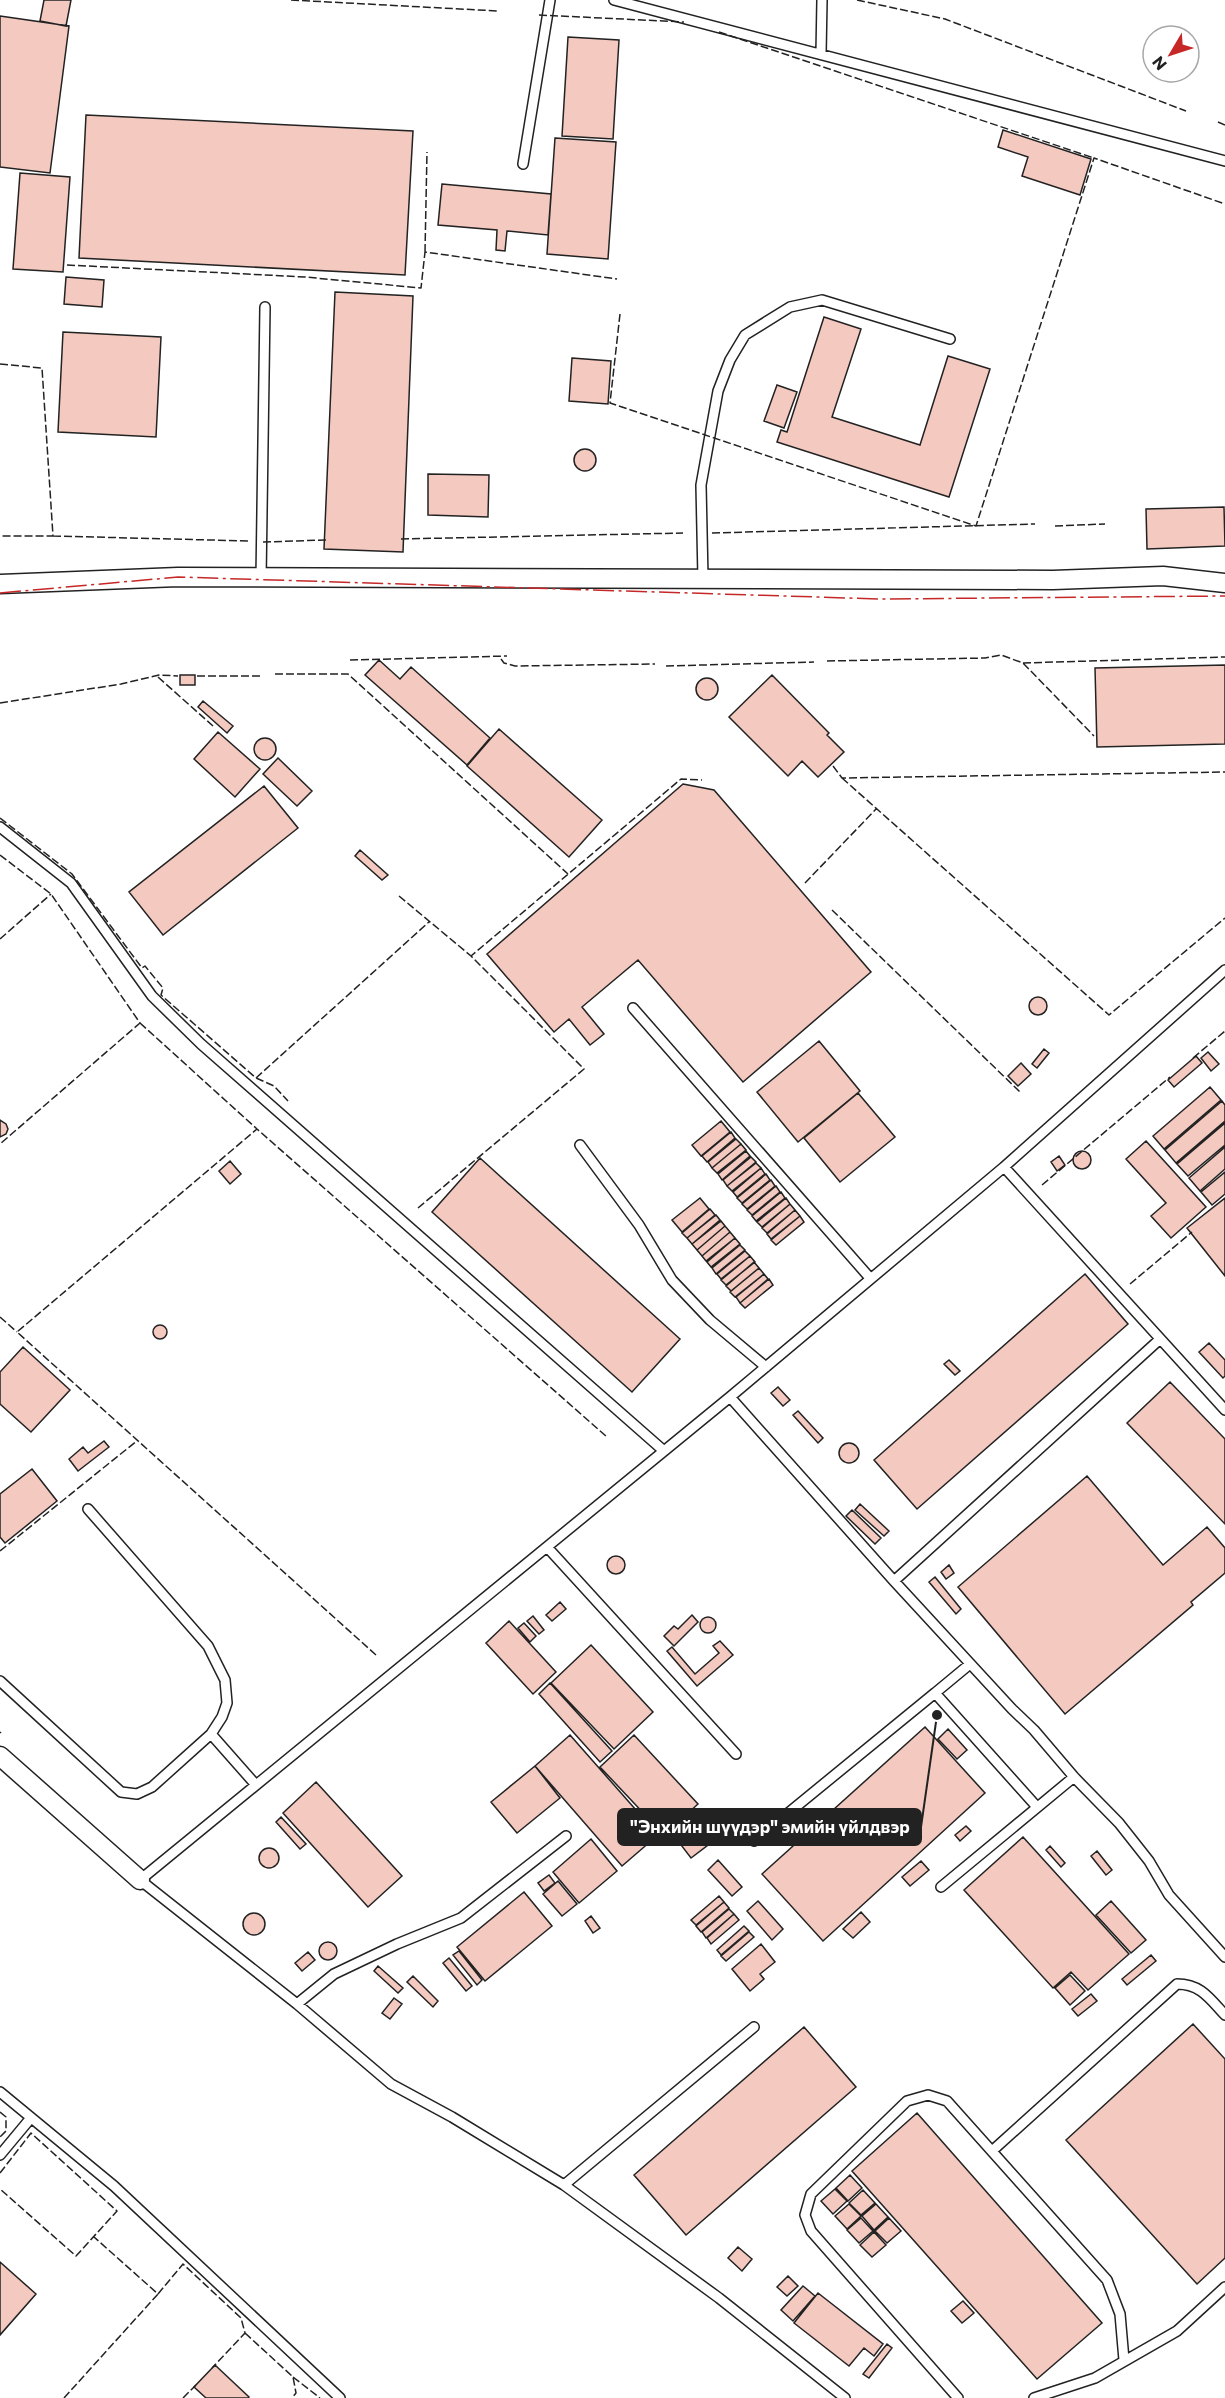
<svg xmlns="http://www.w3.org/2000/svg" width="1225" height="2398" viewBox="0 0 1225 2398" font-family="Commissioner,sans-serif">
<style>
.building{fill:#f3c9c0;stroke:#222;stroke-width:1.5}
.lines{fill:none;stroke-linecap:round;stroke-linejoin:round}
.lane-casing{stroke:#222;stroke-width:12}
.street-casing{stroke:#222;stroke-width:21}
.lane{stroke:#fff;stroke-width:9}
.street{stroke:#fff;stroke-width:18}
.fence{stroke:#222;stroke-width:1.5;stroke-dasharray:8 3;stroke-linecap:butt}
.power{stroke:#c62828;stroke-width:1.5;stroke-dasharray:21 4.5 3 4.5;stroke-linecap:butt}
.leader{fill:none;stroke:#222;stroke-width:2}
.callout-dot{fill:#222;stroke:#fff;stroke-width:2}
.callout{fill:#222;stroke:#222;stroke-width:2}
.callout-label{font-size:18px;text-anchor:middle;font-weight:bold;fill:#fff}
</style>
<rect width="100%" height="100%" fill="#fff"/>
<path class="building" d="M44 0H71L66 26 40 21Z
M0 16 69 26 50 173 0 167Z
M568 37 619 40 613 139 562 136Z
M86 115 413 131 405 275 79 258Z
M1003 130 1091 159 1080 195 1022 176 1028 157 998 147Z
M555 138 616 142 608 259 547 254Z
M20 173 70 177 63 272 13 269Z
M442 184 551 194 548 235 507 231 505 251 496 250 497 230 438 225Z
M66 277 104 280 102 307 64 304Z
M335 292 413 296 403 552 324 549Z
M824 317 861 329 832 417 920 445 948 356 990 369 949 497 777 442 781 430 787 432Z
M63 332 161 337 156 437 58 432Z
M572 358 611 361 608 404 569 401Z
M777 385 797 392 784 428 764 421Z
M574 460a11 11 0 1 1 22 0a11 11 0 1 1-22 0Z
M428 474 489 475 488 517 428 515Z
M1224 507 1225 546 1147 549 1146 509Z
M379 660 400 679 411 667 490 738 467 765 365 675Z
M1225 665V744L1097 747 1095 668Z
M180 675H195V685H180Z
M772 675 829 733 827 735 844 752 818 777 802 761 788 776 729 717Z
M696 689a11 11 0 1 1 22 0a11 11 0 1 1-22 0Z
M203 701 233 726 227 733 198 707Z
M499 729 602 820 569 857 467 766Z
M218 732 260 769 235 797 194 759Z
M254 749a11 11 0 1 1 22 0a11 11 0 1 1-22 0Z
M278 758 312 791 297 806 263 774Z
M683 784 714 790 871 972 743 1082 638 960 582 1007 604 1034 590 1045 569 1019 554 1032 487 954Z
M264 786 298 828 163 935 129 892Z
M360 850 388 875 382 880 355 856Z
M1029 1006a9 9 0 1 1 18 0a9 9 0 1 1-18 0Z
M819 1041 860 1091 798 1142 757 1092Z
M1044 1049 1049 1053 1037 1068 1032 1064Z
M1208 1052 1219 1064 1211 1071 1201 1058Z
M1196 1056 1202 1063 1174 1087 1168 1080Z
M1021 1063 1031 1074 1018 1086 1008 1076Z
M1210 1087 1221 1100 1164 1149 1153 1136Z
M858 1093 895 1137 840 1182 804 1138Z
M1222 1101 1225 1105V1121L1176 1163 1165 1150Z
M0 1120 6 1124 8 1129 6 1134 0 1137Z
M721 1121 730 1132 701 1156 692 1145Z
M1225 1123V1145L1188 1176 1177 1164Z
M731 1132 735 1138 707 1162 702 1156Z
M736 1139 741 1144 712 1168 708 1162Z
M1146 1141 1206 1207 1171 1238 1151 1216 1166 1203 1126 1159Z
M741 1144 746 1150 717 1173 712 1168Z
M1225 1147V1169L1200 1191 1189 1178Z
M1073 1160a9 9 0 1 1 18 0a9 9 0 1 1-18 0Z
M746 1151 750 1156 722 1180 718 1174Z
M1059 1156 1065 1165 1057 1171 1051 1162Z
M751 1157 756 1162 727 1186 723 1180Z
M480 1158 680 1339 632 1392 432 1212Z
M230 1161 241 1174 230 1184 219 1171Z
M756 1163 761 1168 732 1191 727 1186Z
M761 1168 765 1174 737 1197 733 1192Z
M1225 1172V1194L1212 1205 1201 1192Z
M766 1174 770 1180 742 1203 737 1198Z
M771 1180 775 1186 747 1209 742 1204Z
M776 1186 780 1192 752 1215 747 1210Z
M781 1192 785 1198 756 1221 752 1216Z
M700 1198 709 1209 682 1232 672 1220Z
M786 1198 790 1204 762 1227 757 1222Z
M1225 1198V1276L1187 1228Z
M790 1204 795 1210 767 1233 762 1228Z
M710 1209 715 1215 687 1238 682 1233Z
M795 1210 800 1216 771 1239 767 1234Z
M716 1215 720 1220 692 1244 687 1238Z
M800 1216 804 1222 776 1245 771 1240Z
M721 1221 725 1226 697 1250 692 1244Z
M725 1226 730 1232 702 1256 697 1250Z
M730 1232 735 1238 706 1261 702 1256Z
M735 1238 740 1244 711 1267 707 1262Z
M740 1245 745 1250 716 1274 712 1268Z
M745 1251 750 1256 721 1279 717 1274Z
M750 1256 755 1262 726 1285 721 1280Z
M754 1262 759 1268 731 1291 726 1286Z
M759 1268 764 1274 735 1297 730 1292Z
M764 1274 768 1279 740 1303 736 1297Z
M1085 1274 1128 1324 917 1509 874 1460Z
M769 1279 773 1285 745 1308 740 1303Z
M153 1332a7 7 0 1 1 14 0a7 7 0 1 1-14 0Z
M1209 1343 1225 1360V1376L1223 1378 1199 1352Z
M23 1347 70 1390 31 1432 0 1404V1372Z
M949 1360 960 1371 955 1375 944 1364Z
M1170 1382 1225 1439V1524L1127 1423Z
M778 1387 790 1400 783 1406 771 1393Z
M798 1411 823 1438 818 1443 793 1415Z
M104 1441 109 1447 78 1471 69 1459 83 1447 88 1453Z
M839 1453a10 10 0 1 1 20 0a10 10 0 1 1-20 0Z
M32 1469 57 1501 5 1543 0 1537V1494Z
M1087 1476 1163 1565 1207 1527 1225 1548V1573L1191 1602 1193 1605 1065 1714 958 1587Z
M860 1504 889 1531 884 1536 855 1510Z
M852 1510 881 1538 875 1544 846 1516Z
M607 1565a9 9 0 1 1 18 0a9 9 0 1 1-18 0Z
M949 1565 954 1573 946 1579 941 1572Z
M935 1577 961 1609 956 1614 929 1582Z
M560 1602 566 1609 552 1621 546 1615Z
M692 1615 698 1622 674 1646 664 1636 674 1626 678 1629Z
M533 1616 544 1630 539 1634 527 1621Z
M700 1625a8 8 0 1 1 16 0a8 8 0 1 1-16 0Z
M509 1621 556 1672 533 1694 486 1643Z
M524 1623 536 1636 530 1642 518 1628Z
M720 1641 733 1655 697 1686 667 1651 672 1647 695 1674 719 1653 713 1646Z
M591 1645 653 1712 614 1749 551 1683Z
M550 1683 612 1751 600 1762 539 1694Z
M925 1727 985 1793 823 1941 762 1874Z
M948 1729 967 1750 957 1759 938 1739Z
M570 1735 658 1835 622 1866 535 1766Z
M634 1735 698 1804 664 1835 600 1767Z
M535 1766 560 1798 517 1833 491 1802Z
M316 1782 402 1876 368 1907 283 1813Z
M281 1817 306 1844 300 1849 276 1822Z
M966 1826 971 1831 960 1841 955 1835Z
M695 1828 708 1845 691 1858 678 1841Z
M1023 1837 1129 1954 1088 1990 1071 1972 1053 1988 964 1890Z
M591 1839 617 1871 579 1903 553 1872Z
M1050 1846 1065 1863 1061 1867 1046 1850Z
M259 1858a10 10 0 1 1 20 0a10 10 0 1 1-20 0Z
M1097 1851 1112 1870 1106 1875 1091 1856Z
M718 1860 742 1887 732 1896 708 1870Z
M921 1861 929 1870 910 1886 902 1877Z
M549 1875 555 1883 544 1891 538 1883Z
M558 1881 577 1904 562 1916 543 1894Z
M524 1892 552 1926 485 1981 457 1947Z
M719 1896 724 1902 696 1925 691 1920Z
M758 1901 783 1929 772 1940 747 1911Z
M1111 1901 1146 1940 1131 1953 1096 1915Z
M724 1902 729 1908 701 1932 696 1926Z
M729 1909 734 1914 706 1938 702 1932Z
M861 1912 870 1922 853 1938 843 1929Z
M243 1924a11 11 0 1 1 22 0a11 11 0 1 1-22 0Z
M734 1914 739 1920 711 1944 707 1938Z
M591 1916 600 1928 593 1933 585 1921Z
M744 1926 749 1931 721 1955 717 1950Z
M749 1932 754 1937 726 1961 721 1956Z
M319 1951a9 9 0 1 1 18 0a9 9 0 1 1-18 0Z
M761 1944 775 1962 760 1974 764 1979 750 1991 732 1969Z
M459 1951 482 1980 477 1985 453 1955Z
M308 1952 315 1960 302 1971 295 1963Z
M1151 1955 1156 1961 1127 1985 1122 1979Z
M449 1958 472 1986 466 1991 443 1963Z
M378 1966 403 1988 398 1993 374 1971Z
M1070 1975 1085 1991 1070 2005 1055 1988Z
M413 1976 438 2001 433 2007 407 1982Z
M1091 1994 1097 2001 1078 2016 1072 2009Z
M394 1998 402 2004 390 2019 382 2013Z
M1193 2024 1225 2059V2258L1197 2284 1066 2140Z
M804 2027 856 2087 686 2235 634 2175Z
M917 2113 1102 2323 1037 2379 852 2171Z
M850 2175 862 2188 848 2201 836 2188Z
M835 2189 847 2201 833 2214 821 2201Z
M863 2190 875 2203 861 2215 849 2203Z
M849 2204 861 2216 847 2229 835 2216Z
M876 2204 888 2217 874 2230 862 2216Z
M861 2218 873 2231 859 2243 847 2230Z
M889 2218 901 2231 887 2243 875 2231Z
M874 2232 886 2245 872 2257 860 2245Z
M738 2247 752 2259 742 2271 728 2258Z
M0 2262 36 2294 0 2335Z
M788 2276 798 2286 787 2296 777 2287Z
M803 2286 815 2296 793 2321 781 2310Z
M818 2293 883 2344 874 2356 864 2348 849 2366 794 2323Z
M963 2301 974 2313 962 2323 951 2311Z
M887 2344 892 2348 869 2378 863 2374Z
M215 2365 249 2397 248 2398H206L194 2387Z"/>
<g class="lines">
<defs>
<path id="lane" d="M614 0 1225 161
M821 54 822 0
M523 164 550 0
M703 578 701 485 718 391 730 360 745 335 790 307 822 300 950 339
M261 579 265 307
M0 827 71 883 152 996 201 1044 664 1451
M633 1008 870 1278
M580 1145 639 1225 672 1280 710 1320 766 1367
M1004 1167 1225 1410
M730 1397 894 1581 1012 1709 1034 1730 1074 1777 1119 1823 1149 1861 1169 1895 1225 1957
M547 1547 736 1754
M894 1581 1159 1340
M970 1664 935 1693 1037 1807
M0 1681 121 1792 137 1794 152 1787 211 1734 222 1717 227 1703 225 1680 208 1646 88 1509
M211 1734 256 1785
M754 1841 935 1693
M941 1887 1074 1777
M297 2004 334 1974 397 1944 461 1918 566 1836
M0 2092 114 2186 340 2398
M992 2151 1177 1984C1201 1984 1210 1999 1225 2015
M0 2155 30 2119
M564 2185 754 2027
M845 2398 719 2298 564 2185 452 2117 391 2084 297 2004 140 1880 730 1397 1004 1167 1225 970
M958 2398 811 2231 805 2215 811 2194 907 2101 928 2095 947 2101 1107 2280 1120 2314 1124 2360
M1034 2398 1095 2378 1177 2331 1225 2287"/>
<path id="street" d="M0 584 178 577 1053 580 1163 576 1225 583
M0 1756 140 1880"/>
</defs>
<use href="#lane" class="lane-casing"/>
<use href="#street" class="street-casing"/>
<use href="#lane" class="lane"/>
<use href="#street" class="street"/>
<path class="fence" d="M291 0 498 11
M857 0 945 19 1186 111
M539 15 684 22
M719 32 1094 158
M1218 122 1225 125
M425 252 427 152
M67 265 305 277 421 288 425 252 617 279
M620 314 610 403 976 526 1094 158 1225 204
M0 364 42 368 53 536H0
M1055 526 1105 524
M712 533 1035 524
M53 536 250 541
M401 539 683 533
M263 542 326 540
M501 659 504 663 515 666 655 664
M350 660 507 656
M827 661 985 658 1001 655 1023 663 1094 736
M1023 663 1225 657
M666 666 814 662
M275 674H348L568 874
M197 676H260
M158 677 213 726
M0 703 121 684 159 675 178 676
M833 766 842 778 1225 772
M842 778 1109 1015 1225 918
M0 818 72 874 142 968 145 966 163 988 161 995 256 1078 274 1086 288 1101
M0 855 51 894 140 1023 0 1144
M805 883 877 808
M399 896 471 956
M832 910 1020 1092
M0 939 51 894
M140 1023 257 1129
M1193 1058 1225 1031
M256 1078 430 921
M1042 1185 1170 1077
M418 1208 584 1069 471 956 681 779 702 780
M1130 1284 1192 1232
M0 1317 17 1332
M0 1551 138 1440
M376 1655 17 1332 257 1129 607 1437
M0 1732 1 1733
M0 2112 6 2117V2131L0 2137
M0 2173 31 2133 117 2211 76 2256 0 2189
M158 2294 183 2264 241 2318 245 2333 212 2368
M245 2333 293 2377 296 2393 292 2398
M293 2377 320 2398
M64 2398 158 2294 94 2237
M183 2398 196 2385"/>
<path class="power" d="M0 593 178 577 880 599 1225 596"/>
</g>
<path class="leader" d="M937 1715L921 1827"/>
<circle class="callout-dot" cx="937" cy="1715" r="6"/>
<rect class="callout" x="618" y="1809" width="303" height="36" rx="6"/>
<g class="callout-label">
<text x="770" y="1833">"Энхийн шүүдэр" эмийн үйлдвэр</text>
</g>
<g transform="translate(1171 54) rotate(231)"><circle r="28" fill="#ffffff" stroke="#a7a7a7" stroke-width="1.5"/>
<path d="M0-4.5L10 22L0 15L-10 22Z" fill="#c62828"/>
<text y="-9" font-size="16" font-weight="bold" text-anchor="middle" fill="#222222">N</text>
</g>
</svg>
